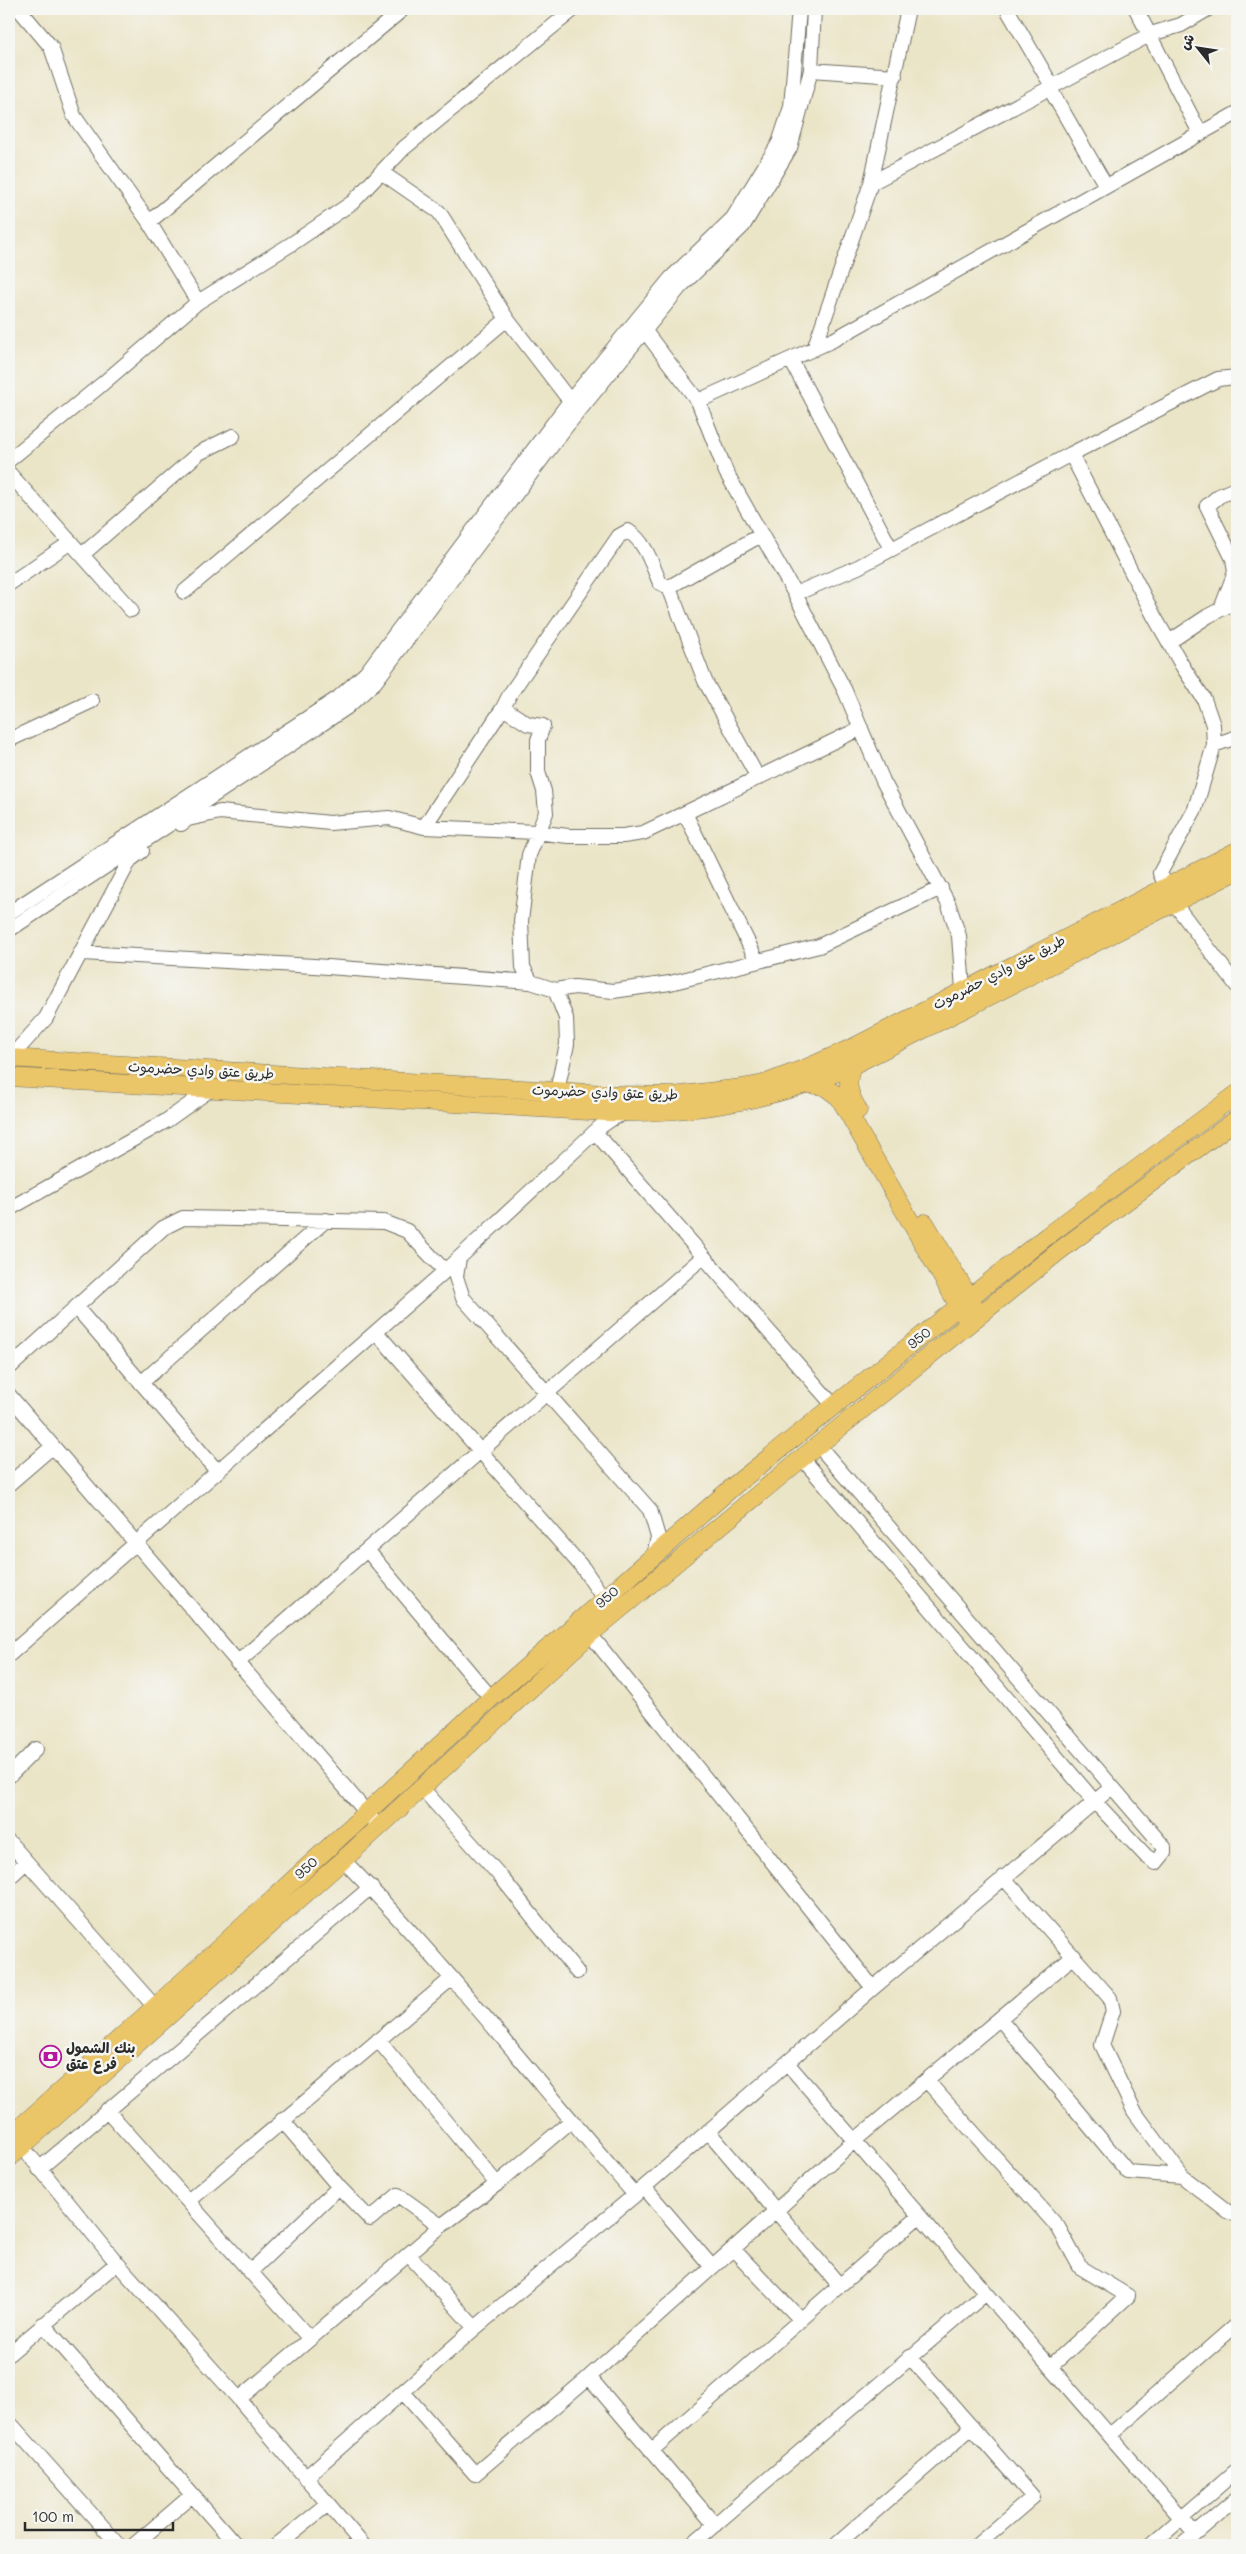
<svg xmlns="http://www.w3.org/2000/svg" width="1246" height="2554" viewBox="0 0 1246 2554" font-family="Mali,'Playpen Sans Arabic',sans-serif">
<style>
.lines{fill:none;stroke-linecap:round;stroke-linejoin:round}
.minor-casing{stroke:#6e6c62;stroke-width:16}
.major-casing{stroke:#6e6c62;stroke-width:19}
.minor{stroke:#fff;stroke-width:14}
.major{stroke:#ebc669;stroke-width:18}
.labels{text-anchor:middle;stroke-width:5;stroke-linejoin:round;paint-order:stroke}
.street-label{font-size:14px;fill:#2b2b2b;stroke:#f6f6f2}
.poi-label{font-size:14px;font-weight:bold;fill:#2b2b2b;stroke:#f6f6f2;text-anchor:start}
</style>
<rect width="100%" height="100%" fill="#f6f6f2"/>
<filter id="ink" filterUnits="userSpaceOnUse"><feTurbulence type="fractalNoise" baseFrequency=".02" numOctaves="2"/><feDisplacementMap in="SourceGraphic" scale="10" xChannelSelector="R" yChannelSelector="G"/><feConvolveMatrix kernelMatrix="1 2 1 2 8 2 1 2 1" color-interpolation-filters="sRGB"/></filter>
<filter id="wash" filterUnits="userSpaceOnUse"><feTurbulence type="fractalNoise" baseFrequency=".0096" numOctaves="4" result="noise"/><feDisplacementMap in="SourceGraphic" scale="20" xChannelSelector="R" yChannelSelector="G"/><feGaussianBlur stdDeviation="1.12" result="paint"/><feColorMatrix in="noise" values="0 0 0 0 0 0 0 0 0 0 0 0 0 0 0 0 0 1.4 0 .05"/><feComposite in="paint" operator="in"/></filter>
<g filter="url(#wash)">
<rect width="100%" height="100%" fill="#ebe5c8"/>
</g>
<g filter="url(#ink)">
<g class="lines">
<defs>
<path id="minor" d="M19 9 51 47 74 116 149 222 198 302
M1007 9 1049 81 1050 89 1106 186
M1136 9 1200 133
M811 70 895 76
M381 172 439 212 507 319 570 401
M871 183 1151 34 1181 25 1208 9
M149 222 403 9
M644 330 698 401
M814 349 871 183 908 9
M791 360 891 549
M1071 454 1218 379 1237 377
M9 460 101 385 198 302 293 243 353 202 404 148 574 9
M9 473 131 610
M82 555 199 453 233 436
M9 584 71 542
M669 587 705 681 758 778
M184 592 507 319
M795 594 858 567 1071 454 1154 616 1183 667 1204 699 1213 725 1214 745 1195 809 1160 873 1174 903 1237 986
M1221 609 1235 572 1233 559 1207 506 1219 496 1237 488
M1169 642 1208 616 1237 601
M9 740 92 701
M1214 745 1237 737
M685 813 861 728
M181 824 188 819 220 812 330 823 389 818 424 827 536 832 568 836H623L643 833 685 813 757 961
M424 827 503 708
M9 913 338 698 366 673 570 401 671 278 733 218 779 143 791 107 799 9
M9 930 346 708 375 682 565 428 680 287 743 226 790 148 811 70 814 9
M82 953 314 966 531 982
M555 990 531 982 523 967 521 921 529 855 546 813 544 791 538 772V740L543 726 528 724 503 708 510 694 619 536 628 531C646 542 652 565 660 583L669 587 761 535
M963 990 959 936 948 903 883 781 845 691 795 594 726 472 698 401 833 340 1237 113
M9 1066 10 1058 46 1018 130 860 142 851
M557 1091 567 1044 566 1018 555 990 575 987 613 991 670 983 819 946 941 888
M595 1132 834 1406
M9 1209 166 1121 211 1089
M459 1258 456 1277 463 1298 650 1510 658 1537 654 1555
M76 1307 217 1471
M376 1332 583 1568 604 1599
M9 1368 163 1228 183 1218 384 1222 407 1231 445 1271
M141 1383 326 1220
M9 1395 373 1820
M802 1458 1095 1802 1146 1856 1156 1863 1164 1853V1847L818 1445
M9 1484 52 1447
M367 1550 491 1698
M590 1634 873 1988
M9 1655 445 1271 600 1127 613 1118 625 1113
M237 1663 703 1257
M9 1776 36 1749
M421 1787 501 1877 577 1972
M9 1842 155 2007
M343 1860C447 1965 538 2083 635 2195
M1003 1877 1110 1998 1113 2011 1102 2045 1134 2111 1182 2176 1228 2212 1237 2215
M9 1878 26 1862
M1000 2019 1128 2172 1182 2176
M378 2040 497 2184
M787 2063 1195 2534
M927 2081 1058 2227 1080 2267 1128 2296 1050 2367
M107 2110 310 2339 239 2399
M282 2120 339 2187 370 2219 398 2195 441 2226
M708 2131 840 2286
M16 2139 117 2263 239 2399 363 2545
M39 2169 371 1887
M644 2187 712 2267
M188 2201 452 1978
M733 2249 801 2320
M409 2255 475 2328
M251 2271 339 2187
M43 2324 236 2545
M310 2339 441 2226 497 2184 571 2121
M9 2354 117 2263
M910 2357 1033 2497 977 2545
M589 2377 715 2525
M403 2392 475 2474 589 2377 854 2141 1074 1956
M9 2422 119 2545
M1110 2435 1237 2324
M651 2451 919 2216
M305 2478 475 2328 635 2195 873 1988 1112 1787
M134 2545 192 2495
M277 2545 328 2504
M691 2545 986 2293
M836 2545 972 2427
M1151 2545 1237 2470
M1182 2545 1237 2498"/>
<path id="major" d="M9 1058 622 1095 673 1096 742 1088 764 1084 809 1067 854 1047 1237 851
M852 1066C845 1084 849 1094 858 1110
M9 1077 606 1112C690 1114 768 1102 845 1069L1237 871
M808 1084 824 1086 839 1097 964 1315
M925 1223 974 1306
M9 2137 155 2007 491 1698 736 1484 1047 1236 1237 1094
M9 2158 343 1860 590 1634 802 1458 1059 1251 1237 1119"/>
</defs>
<use href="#minor" class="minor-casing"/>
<use href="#major" class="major-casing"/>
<use href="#minor" class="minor"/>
<use href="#major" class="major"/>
</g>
</g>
<defs>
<symbol id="bank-ring" viewBox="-11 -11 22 22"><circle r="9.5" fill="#f6f6f2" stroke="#b5179e" stroke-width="1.5"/><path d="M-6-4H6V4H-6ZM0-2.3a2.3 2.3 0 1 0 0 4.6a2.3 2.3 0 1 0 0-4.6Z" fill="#b5179e"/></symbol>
</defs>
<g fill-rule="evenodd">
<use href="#bank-ring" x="38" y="2044" width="25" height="25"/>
</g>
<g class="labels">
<g class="street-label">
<text transform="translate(999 972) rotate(-27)" y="5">طريق عتق وادي حضرموت</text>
<text transform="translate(201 1070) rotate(3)" y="5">طريق عتق وادي حضرموت</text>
<text transform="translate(605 1092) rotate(2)" y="5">طريق عتق وادي حضرموت</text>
<text transform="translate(919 1338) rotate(-39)" y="5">950</text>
<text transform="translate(607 1597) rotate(-41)" y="5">950</text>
<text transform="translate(306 1868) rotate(-42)" y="5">950</text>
</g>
<g class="poi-label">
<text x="66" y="2053">بنك الشمول<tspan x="66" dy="16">فرع عتق</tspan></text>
</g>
</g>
<rect width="1246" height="2554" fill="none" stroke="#f6f6f2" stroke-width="30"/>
<g transform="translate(1198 48) rotate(300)" stroke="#f6f6f2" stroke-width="4" paint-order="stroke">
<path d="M0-4L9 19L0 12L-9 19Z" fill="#2b2b2b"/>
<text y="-8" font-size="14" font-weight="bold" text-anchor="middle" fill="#2b2b2b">ش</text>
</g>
<path d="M25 2522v8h148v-8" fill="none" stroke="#2b2b2b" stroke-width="2.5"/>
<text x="32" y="2522" font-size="15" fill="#2b2b2b" stroke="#f6f6f2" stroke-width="4" paint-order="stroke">100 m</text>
</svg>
